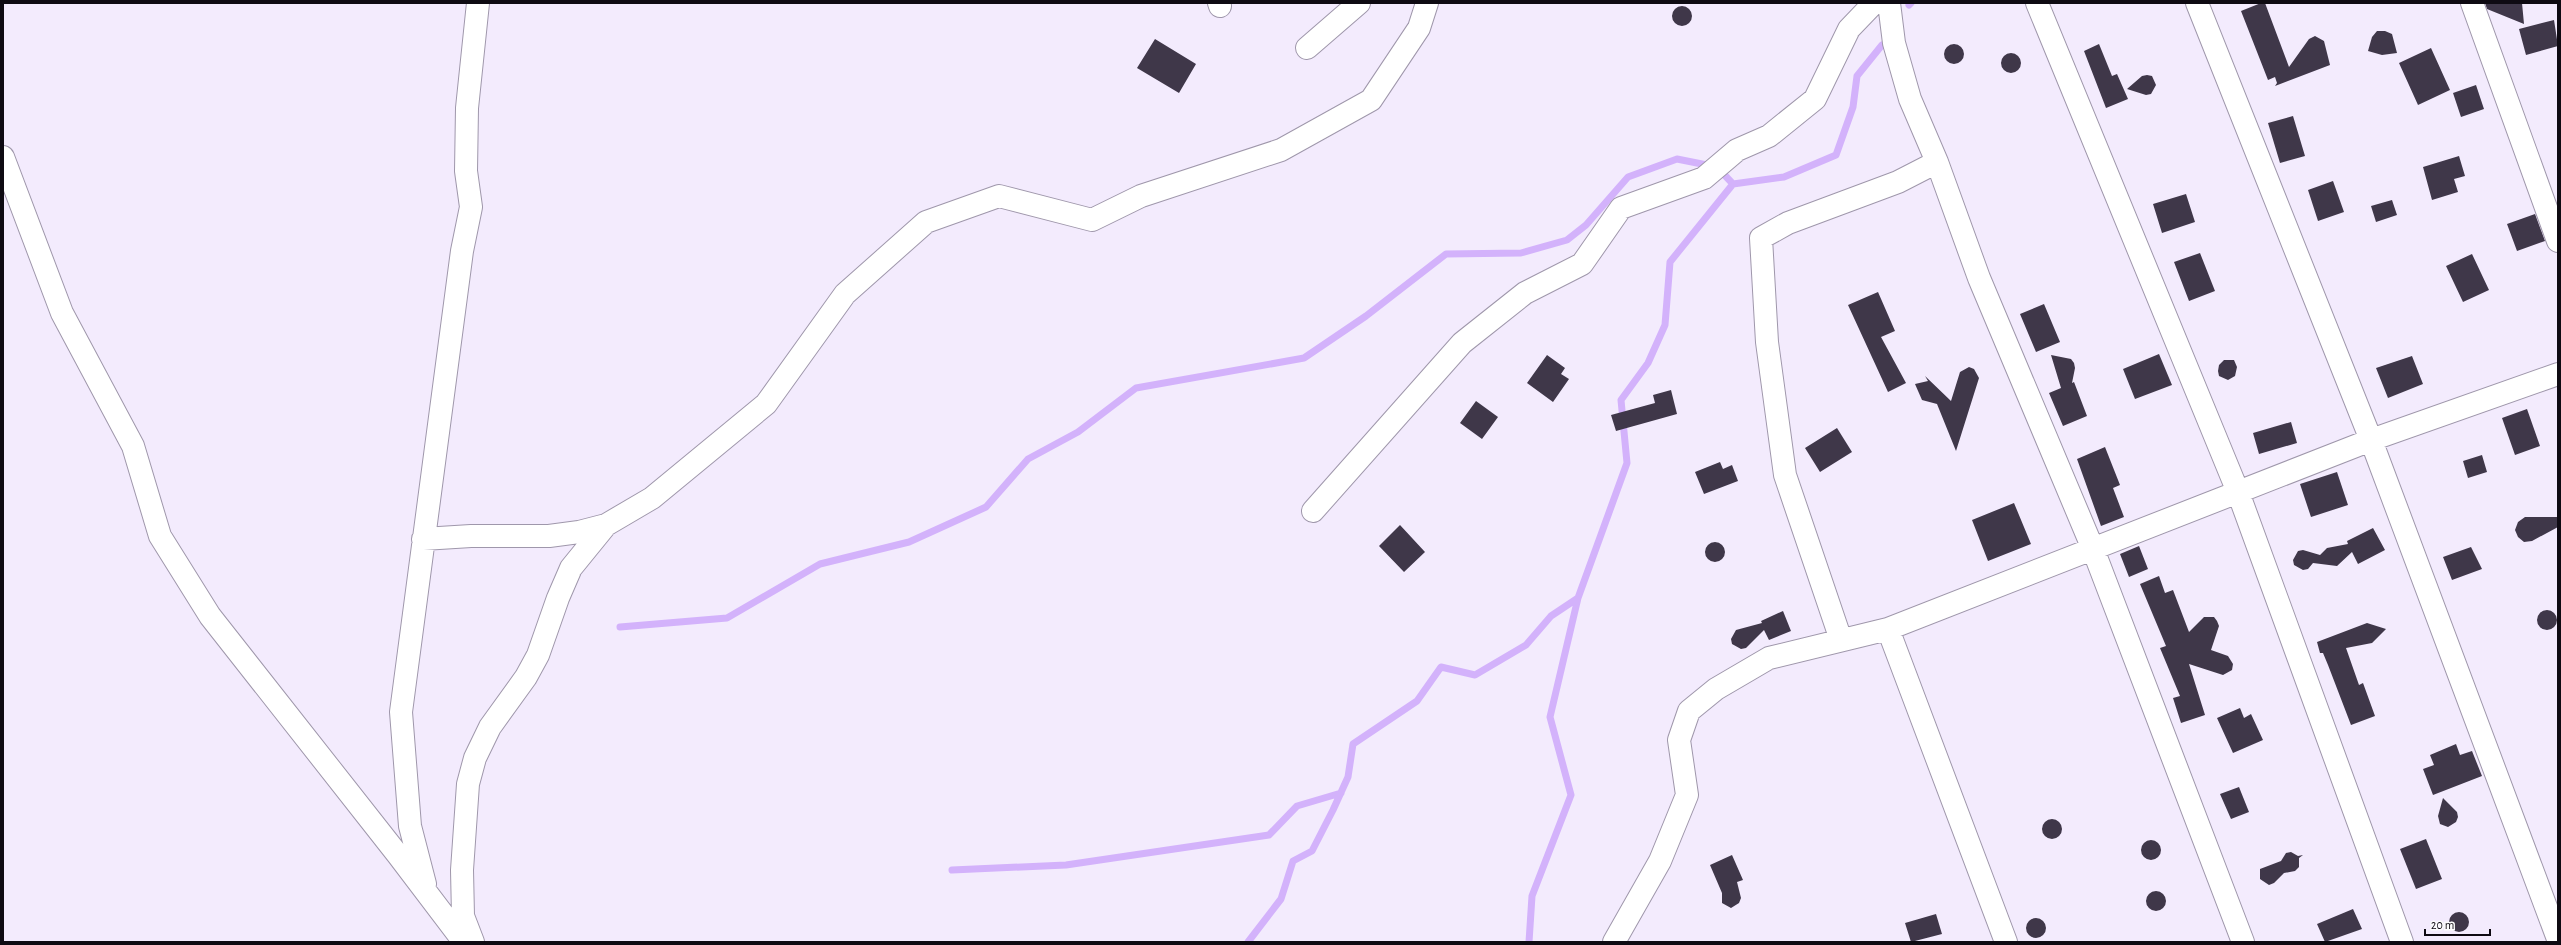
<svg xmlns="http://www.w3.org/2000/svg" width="2561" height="945" viewBox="0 0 2561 945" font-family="'Alegreya Sans',sans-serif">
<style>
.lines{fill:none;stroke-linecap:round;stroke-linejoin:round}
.stream{stroke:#d3b2fb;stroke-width:7}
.building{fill:#3f3749}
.minor-casing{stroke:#9f97ab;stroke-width:24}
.minor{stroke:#fff;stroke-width:22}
</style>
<rect width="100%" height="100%" fill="#f3ebfd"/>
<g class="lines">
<path class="stream" d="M1909 5 1911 3
M620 627 727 618 820 564 909 542 986 507 1028 459 1078 432 1136 388 1304 358 1366 316 1446 254 1521 253 1567 240 1586 225 1628 177 1677 159 1717 167 1733 184 1784 177 1836 155 1853 107 1857 76 1882 45
M952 870 1066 865 1269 835 1297 806 1341 793
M1248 942 1281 899 1293 861 1312 851 1333 810 1348 777 1353 744 1417 701 1441 667 1475 675 1526 645 1551 616 1578 598 1627 463 1621 400 1648 363 1665 325 1670 262 1733 184
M1529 942 1532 896 1571 795 1550 717 1578 598"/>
</g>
<path class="building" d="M2261 3H2265L2289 67 2309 39 2315 36 2324 41 2330 65 2275 86 2277 83 2275 77 2268 80 2241 11Z
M2485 3H2522L2524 24 2487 9Z
M1672 16a10 10 0 1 1 20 0a10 10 0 1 1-20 0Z
M2554 20 2558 46 2526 55 2519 29Z
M2377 31H2385L2392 34 2397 53 2382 55 2368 51 2372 37Z
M1155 39 1196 64 1179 93 1137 68Z
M2099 44 2112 76 2117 74 2128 99 2106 108 2084 51Z
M1944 54a10 10 0 1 1 20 0a10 10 0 1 1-20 0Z
M2431 48 2450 90 2418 105 2399 63Z
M2001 63a10 10 0 1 1 20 0a10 10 0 1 1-20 0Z
M2147 75 2152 76 2156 85 2151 94 2146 95 2127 89 2142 76Z
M2476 85 2484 109 2461 117 2453 93Z
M2293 116 2305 156 2280 163 2268 123Z
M2459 156 2465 176 2454 179 2458 192 2432 200 2423 167Z
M2333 181 2344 212 2318 221 2308 190Z
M2186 194 2195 222 2162 233 2153 204Z
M2392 200 2397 215 2376 222 2371 206Z
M2535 214 2545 241 2517 251 2507 224Z
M2200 253 2215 291 2189 301 2174 262Z
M2472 254 2489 290 2463 302 2446 266Z
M1878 292 1895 331 1881 337 1906 383 1888 392 1848 305Z
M2044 304 2060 342 2036 352 2020 314Z
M2159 354 2172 385 2135 399 2123 369Z
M1547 355 1565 368 1561 374 1569 379 1553 402 1527 383Z
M2051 355 2071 359 2074 363 2075 368 2072 383 2074 382 2087 416 2063 426 2049 393 2061 388Z
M2412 356 2423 384 2388 398 2376 368Z
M2224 360H2234L2237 367 2235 376 2228 380 2219 376 2218 371 2219 365Z
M1969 367 1974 369 1979 378 1956 451 1937 404 1922 400 1915 384 1928 381 1925 376 1951 401 1960 372Z
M1671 390 1677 414 1616 431 1611 415 1655 403 1653 395Z
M1476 401 1498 417 1482 439 1460 423Z
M2527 409 2540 446 2515 455 2502 418Z
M2291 422 2297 443 2259 454 2253 433Z
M1837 428 1852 452 1820 472 1805 448Z
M2105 447 2120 485 2113 488 2124 517 2101 526 2077 459Z
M2482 455 2487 472 2468 478 2463 461Z
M1720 462 1723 469 1732 465 1738 481 1704 494 1695 472Z
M2337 472 2348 505 2311 517 2300 484Z
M2014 503 2031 544 1988 561 1972 520Z
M2525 517H2558V527L2532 541 2524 542 2518 537 2515 530 2518 522Z
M1400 525 1425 552 1404 572 1379 546Z
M2373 528 2385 550 2358 564 2352 552 2337 566 2313 563 2308 569 2303 570 2294 565 2293 560 2298 551 2303 550 2320 555 2327 548 2348 544 2347 541Z
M1705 552a10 10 0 1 1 20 0a10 10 0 1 1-20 0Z
M2139 546 2148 569 2129 577 2120 554Z
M2471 547 2482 569 2452 580 2443 557Z
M2159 576 2165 593 2173 590 2189 632 2204 617H2214L2217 621 2219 626 2211 650 2228 656 2233 664 2232 670 2223 675 2189 664 2205 715 2181 723 2173 698 2180 696 2160 648 2166 646 2140 584Z
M2537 620a10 10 0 1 1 20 0a10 10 0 1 1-20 0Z
M1783 611 1791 631 1769 640 1764 630 1746 648 1741 649 1732 644 1731 639 1736 630 1762 623 1761 621Z
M2367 623 2386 629 2372 643 2346 648 2359 685 2363 683 2375 716 2351 725 2328 665 2323 653H2320L2317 642Z
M2240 708 2244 718 2251 714 2263 740 2233 753 2217 718Z
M2456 744 2460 755 2472 751 2482 776 2433 795 2423 769 2434 765 2430 755Z
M2239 787 2249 812 2231 819 2220 794Z
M2443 798 2457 812 2458 817 2456 822 2448 827 2440 824 2438 816Z
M2042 829a10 10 0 1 1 20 0a10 10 0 1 1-20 0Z
M2426 839 2442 879 2416 889 2400 849Z
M2141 850a10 10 0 1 1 20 0a10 10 0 1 1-20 0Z
M2291 852 2298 856 2303 855 2299 858V867L2295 871 2284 873 2274 883 2269 885 2260 879V869L2281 861 2286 853Z
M1732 855 1743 880 1737 882 1741 898 1739 903 1731 908 1722 903V893L1710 865Z
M2146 901a10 10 0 1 1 20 0a10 10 0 1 1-20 0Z
M2353 909 2362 929 2325 942 2317 924Z
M2449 922a10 10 0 1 1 20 0a10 10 0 1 1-20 0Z
M1936 914 1942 934 1911 942 1905 923Z
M2026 928a10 10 0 1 1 20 0a10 10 0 1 1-20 0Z"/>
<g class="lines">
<defs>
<path id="minor" d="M1219 3 1220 6
M1889 3 1894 43 1910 99 1937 162 1979 278 2093 549 2243 942
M2037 3 2238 492 2402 942
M2197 3 2371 440 2558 939
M2472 3 2558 241
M1307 48 1359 3
M3 157 62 313 133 446 160 536 210 616 398 855 464 942
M1313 511 1462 343 1525 293 1582 264 1621 208 1704 178 1737 150 1769 136 1815 99 1849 29 1874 3
M423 539 471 536H549L579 532 606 525 652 498 766 404 845 294 926 222 999 196 1092 220 1141 196 1281 150 1371 100 1419 28 1427 3
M1888 629 2006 942
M1841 640 1785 475 1767 342 1761 238 1788 223 1898 182 1937 162
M425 884 410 826 401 712 462 251 471 207 466 171 467 108 478 3
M473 942 463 916 462 870 468 784 475 758 490 727 526 677 538 655 558 598 571 568 606 525
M1614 942 1660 861 1687 795 1679 740 1689 711 1716 689 1769 658 1888 629 2371 440 2558 374"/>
</defs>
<use href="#minor" class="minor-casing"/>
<use href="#minor" class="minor"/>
</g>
<rect width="2561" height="945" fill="none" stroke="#0e0a12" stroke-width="8"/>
<path d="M2425 929v6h65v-6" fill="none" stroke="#0e0a12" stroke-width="2"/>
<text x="2431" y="929" font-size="12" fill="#0e0a12" stroke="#fcfcfc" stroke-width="3" paint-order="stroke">20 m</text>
</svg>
